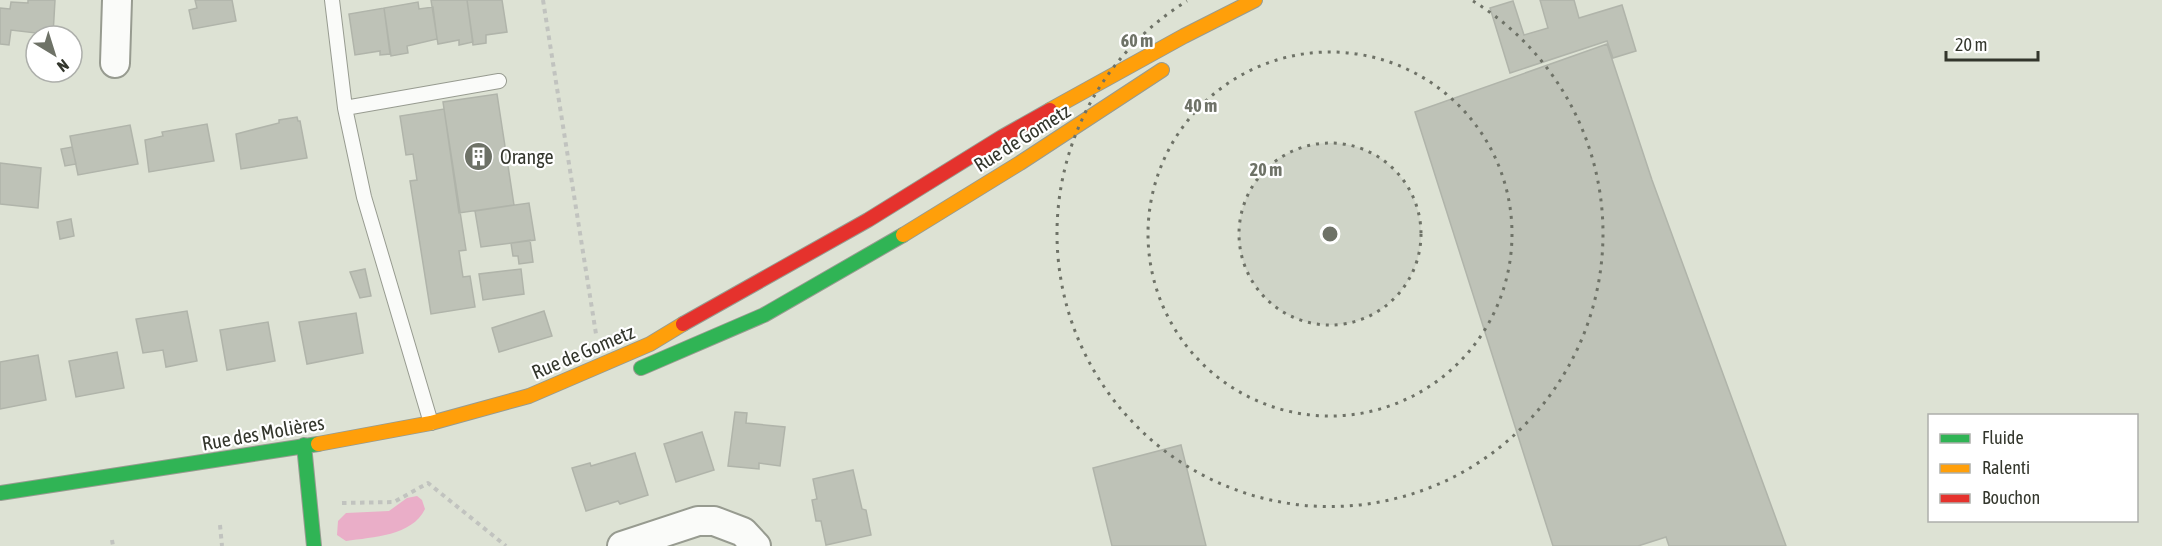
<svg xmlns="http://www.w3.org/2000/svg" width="2162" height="546" viewBox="0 0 2162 546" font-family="'Asap Condensed',sans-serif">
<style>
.water{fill:#eaaec8}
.building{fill:#bec2b7;stroke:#b0b4aa;stroke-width:1.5}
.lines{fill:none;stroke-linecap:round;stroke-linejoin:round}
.lane-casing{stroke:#979b90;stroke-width:16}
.street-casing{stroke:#979b90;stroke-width:32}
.fast-casing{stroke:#979b90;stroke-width:16}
.slow-casing{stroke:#979b90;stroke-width:16}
.jam-casing{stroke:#979b90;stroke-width:16}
.path{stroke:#c1c3bf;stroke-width:4;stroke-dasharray:4.5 4.5;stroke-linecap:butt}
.lane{stroke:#fafbf9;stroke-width:14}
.street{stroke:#fafbf9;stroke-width:28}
.fast{stroke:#30b455;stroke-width:14}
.slow{stroke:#ff9f0a;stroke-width:14}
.jam{stroke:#e5322d;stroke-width:14}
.ring{fill:none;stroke:#6e7267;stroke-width:3;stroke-dasharray:3 6}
.labels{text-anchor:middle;stroke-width:4.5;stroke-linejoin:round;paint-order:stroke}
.street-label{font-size:20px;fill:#33362c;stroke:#fff}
.poi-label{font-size:20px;fill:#33362c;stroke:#fff;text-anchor:start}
.centre{fill:#6e7267;stroke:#fff;stroke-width:3}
.ring-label{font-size:18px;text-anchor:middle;font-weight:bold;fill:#6e7267;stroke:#fff;stroke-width:4.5;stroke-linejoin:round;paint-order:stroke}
</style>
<rect width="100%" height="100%" fill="#dde2d4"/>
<path class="water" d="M417 496 422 500 425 509C412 536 373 537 346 541L337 535 338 521 346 513 389 511 407 498Z"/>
<path class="building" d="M28 0H55L53 35 11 30 9 45 0 44V8L10 9 11 2 28 3Z
M195 0H232L236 21 193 29 189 10 197 8Z
M431 0H467L473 42 459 45V40L438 44Z
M467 0H502L507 32 486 35V43L473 45Z
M1540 0H1574L1579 18 1622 5 1636 51 1613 58 1607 41 1510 73 1490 8 1513 1 1524 35 1548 28Z
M418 2 419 9 433 7 437 39 407 46 408 53 391 56 384 8Z
M384 8 390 54 380 55V51L355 55 349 14Z
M1607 44 1652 180 1786 546H1669L1666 537 1638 546H1553L1415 112Z
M497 94 514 205 459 213 443 102Z
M444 109 466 250 459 251 463 277 470 276 475 307 431 314 410 181 417 180 413 154 406 155 400 116Z
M297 117 298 121H300L307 158 241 169 236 134 279 123V120Z
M207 124 214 161 149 172 145 140 163 136 162 132Z
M130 125 138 164 78 175 70 136Z
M72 147 76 164 65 166 61 149Z
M0 163 41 168 38 208 0 204Z
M529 203 535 240 481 247 475 211Z
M71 219 74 236 60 239 57 222Z
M530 240 533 262 519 264 518 256H513L511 243Z
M365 269 371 296 360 298 350 272Z
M521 269 524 294 483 300 479 274Z
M187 311 197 361 166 367 163 350 143 353 136 319Z
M544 311 552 336 499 352 492 328Z
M356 313 363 353 307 364 299 322Z
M268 322 275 361 227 370 220 330Z
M117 352 124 388 76 397 69 361Z
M38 355 46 400 0 409V362Z
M735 412 747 413 746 423 785 427 780 466 759 463V469L728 466Z
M702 432 714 470 676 482 664 444Z
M1181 445 1206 546H1112L1093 468Z
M635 453 648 495 620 504 618 501 586 511 572 468 590 463 591 466Z
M853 470 862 509 866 510 871 535 826 545 821 521H816L812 500 817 499 813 479Z"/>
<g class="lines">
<defs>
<path id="lane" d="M332 0 345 108 364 197 431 423
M345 108 499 81"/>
<path id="street" d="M115 63 117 0
M622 546 698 521H714L743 532 756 546"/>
<path id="fast" d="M641 368 764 315 903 235
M304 445 314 546
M0 493 318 444"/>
<path id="slow" d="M1050 110 1184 36 1255 0
M903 235 1020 163 1162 70
M318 444 431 423 529 396 650 344 683 324"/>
<path id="jam" d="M683 324 868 220 1002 137 1050 110"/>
</defs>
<use href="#lane" class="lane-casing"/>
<use href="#street" class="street-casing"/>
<use href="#fast" class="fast-casing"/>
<use href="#slow" class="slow-casing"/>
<use href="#jam" class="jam-casing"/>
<path class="path" d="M543 0 596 334
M342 503 394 502 428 483 506 546
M220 525 222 546
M112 540 113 546"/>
<use href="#lane" class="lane"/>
<use href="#street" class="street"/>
<use href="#fast" class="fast"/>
<use href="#slow" class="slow"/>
<use href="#jam" class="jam"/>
</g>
<circle cx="1330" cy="234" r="91" fill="#6e7267" fill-opacity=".12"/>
<g class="ring">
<circle cx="1330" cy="234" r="91"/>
<circle cx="1330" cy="234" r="182"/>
<path d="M1473 1A273 273 0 1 1 1187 1"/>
</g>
<defs>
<symbol id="building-disc" viewBox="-11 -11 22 22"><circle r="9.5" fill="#6e7267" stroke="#fff"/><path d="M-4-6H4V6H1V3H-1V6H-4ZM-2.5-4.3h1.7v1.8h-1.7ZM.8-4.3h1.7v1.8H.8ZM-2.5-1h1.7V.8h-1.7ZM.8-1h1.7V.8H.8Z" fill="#fff"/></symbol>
</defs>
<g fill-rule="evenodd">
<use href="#building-disc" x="462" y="140" width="33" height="33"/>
</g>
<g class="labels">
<g class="street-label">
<text transform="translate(1022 138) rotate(-32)" y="7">Rue de Gometz</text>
<text transform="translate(583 352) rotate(-23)" y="7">Rue de Gometz</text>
<text transform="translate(263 433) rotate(-10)" y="7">Rue des Molières</text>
</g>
<g class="poi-label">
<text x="500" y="164">Orange</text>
</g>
</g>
<circle cx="1330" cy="234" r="9" class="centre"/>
<g class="ring-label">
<text x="1137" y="47">60 m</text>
<text x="1201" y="112">40 m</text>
<text x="1266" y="176">20 m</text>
</g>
<rect x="1928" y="414" width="210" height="108" fill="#ffffff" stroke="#adafab" stroke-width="1.5"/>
<rect x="1940" y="434" width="30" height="9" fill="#30b455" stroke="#adafab" stroke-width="1.5"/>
<text x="1982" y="444" font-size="18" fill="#33362c">Fluide</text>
<rect x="1940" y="464" width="30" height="9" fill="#ff9f0a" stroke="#adafab" stroke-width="1.5"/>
<text x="1982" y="474" font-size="18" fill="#33362c">Ralenti</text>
<rect x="1940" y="494" width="30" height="9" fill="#e5322d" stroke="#adafab" stroke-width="1.5"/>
<text x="1982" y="504" font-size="18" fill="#33362c">Bouchon</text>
<g transform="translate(54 54) rotate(142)"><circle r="28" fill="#ffffff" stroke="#adafab" stroke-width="1.5"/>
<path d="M0-4.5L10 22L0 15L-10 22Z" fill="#6e7267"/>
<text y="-9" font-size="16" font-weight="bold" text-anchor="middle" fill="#33362c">N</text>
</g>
<path d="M1946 51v9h92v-9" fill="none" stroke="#33362c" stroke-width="3"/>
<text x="1955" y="51" font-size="18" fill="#33362c" stroke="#ffffff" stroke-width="4.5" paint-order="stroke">20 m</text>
</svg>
